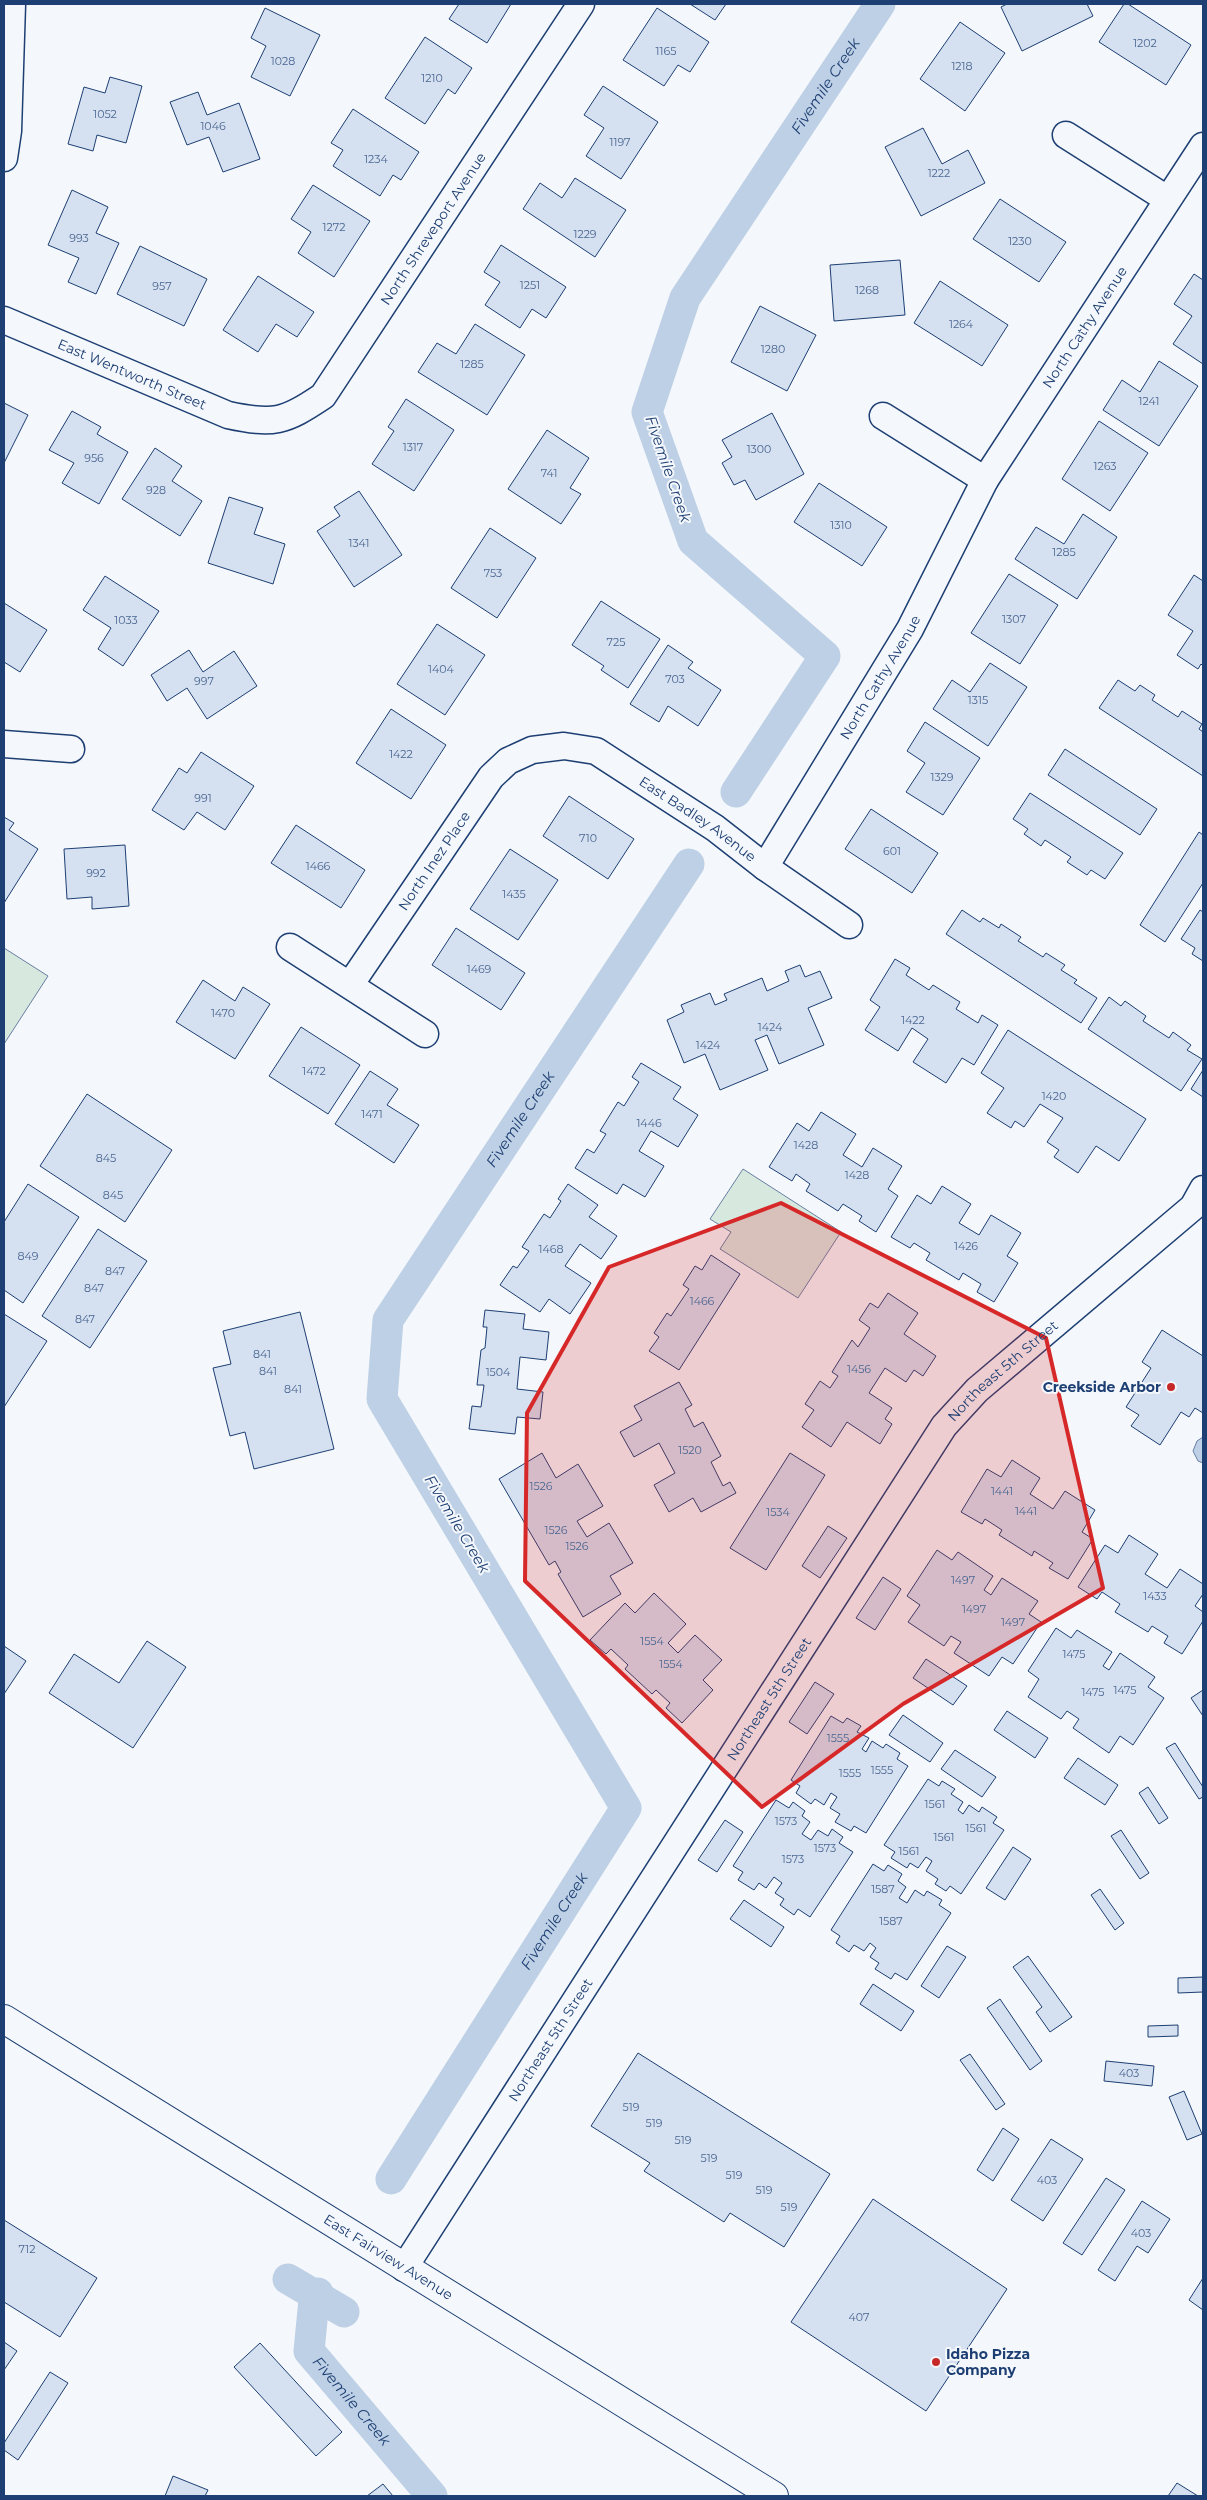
<svg xmlns="http://www.w3.org/2000/svg" width="1207" height="2500" viewBox="0 0 1207 2500" font-family="Montserrat,sans-serif">
<style>
.green{fill:#d7e8df;stroke:#687fa3}
.water{fill:#bed0e5;stroke:#687fa3}
.lines{fill:none;stroke-linecap:round;stroke-linejoin:round}
.canal{stroke:#bed0e5;stroke-width:31}
.building{fill:#d5e0f0;stroke:#1d3f73}
.minor-casing{stroke:#1d3f73;stroke-width:29}
.primary-casing{stroke:#1d3f73;stroke-width:30}
.minor{stroke:#f4f7fb;stroke-width:26}
.primary{stroke:#f4f7fb;stroke-width:28}
.marked{fill:#d62828;fill-opacity:0.2;stroke:#d62828;stroke-width:4;stroke-linejoin:round}
.poi-dot{fill:#c62828;stroke:#f4f7fb;stroke-width:2}
.labels{text-anchor:middle;stroke-width:4;stroke-linejoin:round;paint-order:stroke}
.number-label{font-size:11px;fill:#4b6792}
.street-label{font-size:14px;fill:#1d3f73;stroke:#f4f7fb}
.poi-label{font-size:14px;font-weight:bold;fill:#1d3f73;stroke:#f4f7fb;text-anchor:end}
.water-label{font-size:15px;font-style:italic;fill:#1d3f73;stroke:#f4f7fb}
</style>
<rect width="100%" height="100%" fill="#f4f7fb"/>
<path class="green" d="M4 948 48 976 4 1044Z
M743 1169 841 1232 798 1298 720 1249 731 1232 710 1219Z"/>
<path class="water" d="M1203 1437V1463L1198 1461 1193 1451 1197 1441Z"/>
<g class="lines">
<g class="canal">
<path id="s1" d="M736 792 825 656 693 541 647 412 685 298 880 4"/>
<path id="s2" d="M391 2179 626 1808 382 1399 388 1320 689 864"/>
<path d="M288 2279 344 2312"/>
<path id="s3" d="M318 2293 314 2300 309 2351 432 2496"/>
</g>
</g>
<path class="building" d="M459 4H511L487 43 449 19Z
M690 4H726L715 20Z
M1007 4H1087L1093 16 1022 51 1001 7Z
M1124 4H1128L1191 45 1166 85 1099 42Z
M265 8 320 35 290 96 251 77 266 46 251 38Z
M657 8 709 42 690 72 678 65 664 86 623 60Z
M960 22 1005 53 965 111 920 79Z
M425 37 472 68 455 94 448 89 425 124 385 98Z
M110 77 142 86 126 143 97 135 93 151 68 144 84 87 105 93Z
M603 86 658 122 621 179 586 156 604 128 584 115Z
M198 92 207 115 239 103 260 159 223 172 209 137 187 145 170 102Z
M353 109 419 152 401 180 393 175 380 196 333 166 343 150 331 143Z
M923 128 942 164 968 150 985 183 921 216 885 147Z
M575 178 626 210 595 257 523 209 540 183 562 198Z
M313 185 370 221 334 277 298 253 311 232 291 219Z
M72 190 108 207 96 233 119 243 96 294 68 282 79 258 48 245Z
M1000 199 1066 242 1039 282 973 239Z
M501 245 566 287 546 318 532 309 520 328 485 305 500 282 484 272Z
M140 246 207 279 184 326 117 294Z
M900 260 905 315 834 321 830 265Z
M1194 274 1203 280V364L1173 344 1192 316 1174 304Z
M258 276 314 312 297 337 276 324 258 352 223 330Z
M940 281 1008 325 982 366 914 323Z
M760 306 816 335 787 391 731 362Z
M475 324 525 355 487 415 418 372 437 343 456 354Z
M1159 361 1198 386 1159 446 1103 410 1122 380 1140 392Z
M406 399 454 430 414 491 372 464 394 431 388 427Z
M4 403 28 415 4 463Z
M72 411 101 427 97 434 128 452 99 504 62 483 74 463 49 450Z
M772 413 804 474 756 500 745 480 734 485 722 463 732 457 722 440Z
M1099 421 1148 453 1110 511 1062 479Z
M547 430 589 458 570 488 581 494 561 524 508 489Z
M155 448 182 466 172 481 202 501 180 536 122 499Z
M819 483 887 527 862 566 794 522Z
M359 491 402 555 354 587 317 531 340 516 334 507Z
M229 497 263 508 254 534 285 544 273 584 208 563Z
M1083 514 1117 537 1077 599 1015 559 1036 527 1064 544Z
M490 528 536 558 497 618 451 588Z
M1009 574 1058 605 1020 664 971 633Z
M1194 575 1203 581V666L1201 664 1198 669 1177 655 1193 631 1168 615Z
M105 576 159 611 123 666 98 649 111 628 83 610Z
M601 601 660 639 628 688 601 670 604 666 572 645Z
M4 603 47 630 20 672 4 662Z
M437 624 485 655 445 715 397 684Z
M668 645 693 662 688 668 721 690 698 726 668 706 659 722 630 704Z
M189 650 203 672 234 651 257 686 207 719 187 688 167 701 151 675Z
M990 663 1027 687 988 746 933 709 952 680 970 692Z
M1118 680 1135 691 1140 685 1155 695 1152 700 1178 717 1182 711 1202 724 1199 729 1203 732V776L1099 708Z
M391 709 446 745 411 799 356 763Z
M925 722 980 758 943 815 906 792 925 763 907 751Z
M1065 749 1157 809 1140 835 1048 775Z
M201 752 254 786 225 830 197 812 184 830 152 810 179 768 187 773Z
M1030 793 1123 853 1105 879 1091 870 1087 875 1067 862 1071 857 1045 840 1041 846 1024 834 1028 829 1013 819Z
M569 796 634 839 608 879 543 836Z
M871 809 938 853 912 893 845 849Z
M4 817 14 823 9 830 38 849 4 903Z
M296 825 365 870 341 908 271 863Z
M1199 832 1203 835V883L1165 942 1140 925Z
M125 845 129 906 92 909V897L67 899 64 849Z
M510 849 558 880 518 940 470 909Z
M962 910 980 922 983 918 999 928 1001 924 1021 937 1018 941 1043 957 1046 953 1065 965 1061 970 1077 980 1074 983 1097 998 1081 1023 946 934Z
M1200 910 1203 912V961L1192 954 1195 948 1181 939Z
M456 928 525 973 501 1010 432 965Z
M895 959 910 968 906 975 929 990 933 985 960 1002 956 1009 978 1023 982 1015 998 1025 974 1065 962 1058 946 1083 913 1062 928 1039 912 1028 898 1051 865 1030 880 1007 870 1000Z
M800 965 805 977 820 971 832 998 808 1008 824 1045 779 1064 767 1035 755 1040 768 1070 720 1090 705 1054 684 1063 667 1020 684 1012 681 1005 710 993 715 1005 727 1000 724 994 762 978 767 991 789 981 785 971Z
M203 980 235 1001 243 987 270 1004 235 1059 176 1022Z
M1109 997 1121 1006 1125 1001 1146 1016 1143 1021 1169 1038 1173 1032 1191 1045 1187 1050 1202 1059 1181 1091 1088 1029Z
M301 1027 360 1065 328 1114 269 1076Z
M1008 1030 1146 1119 1119 1161 1096 1146 1078 1173 1054 1157 1059 1150 1047 1142 1063 1118 1040 1104 1024 1127 1015 1121 1011 1128 987 1113 1004 1088 981 1073Z
M641 1063 681 1087 673 1099 698 1115 678 1147 651 1131 639 1151 664 1166 645 1197 623 1184 617 1194 575 1168 587 1149 594 1153 606 1134 600 1131 618 1102 624 1106 639 1082 632 1077Z
M1203 1070V1097L1191 1089Z
M370 1071 398 1089 387 1105 419 1125 394 1163 335 1124Z
M87 1094 172 1150 125 1222 40 1166Z
M821 1112 856 1134 843 1155 862 1167 873 1148 902 1166 888 1189 898 1196 876 1232 859 1221 862 1216 843 1204 838 1211 806 1191 810 1184 796 1174 792 1181 769 1167 797 1123 809 1131Z
M28 1184 79 1217 23 1303 4 1290V1222Z
M568 1184 598 1205 589 1217 617 1236 601 1259 580 1244 565 1266 591 1283 570 1314 549 1299 540 1312 500 1285 513 1266 517 1268 529 1251 522 1247 544 1214 550 1218 561 1201 558 1199Z
M942 1186 971 1204 959 1223 979 1235 991 1215 1021 1233 1007 1256 1018 1263 994 1302 977 1292 981 1284 963 1273 959 1280 926 1260 930 1253 914 1243 910 1248 891 1237 917 1195 931 1204Z
M98 1229 147 1261 90 1348 42 1316Z
M711 1255 740 1274 679 1370 649 1351 659 1337 654 1333 667 1313 671 1316 689 1289 683 1285 695 1266 702 1270Z
M888 1293 918 1313 904 1334 936 1356 923 1376 914 1370 906 1382 885 1368 869 1393 892 1408 885 1419 892 1424 880 1444 847 1422 831 1447 802 1427 814 1410 805 1404 820 1381 830 1388 838 1376 832 1372 852 1340 858 1347 870 1328 859 1320 870 1303 878 1308Z
M485 1310 525 1314 523 1329 549 1332 546 1360 520 1357 517 1389 543 1392 540 1419 517 1417 515 1434 469 1429 472 1406 481 1407 484 1385H477L481 1350 485 1348 487 1327H483Z
M300 1312 334 1449 254 1469 245 1432 230 1436 213 1368 231 1364 223 1331Z
M4 1314 47 1341 4 1407Z
M1162 1330 1203 1356V1413L1195 1408 1189 1417 1181 1412 1160 1445 1131 1426 1139 1415 1126 1407 1151 1368 1142 1362Z
M679 1382 692 1405 685 1409 694 1427 703 1422 721 1456 711 1462 723 1486 730 1482 736 1493 701 1512 693 1498 669 1512 654 1485 675 1473 659 1443 634 1457 620 1432 642 1420 634 1406Z
M542 1453 556 1478 578 1464 603 1506 577 1521 587 1537 609 1523 633 1563 610 1576 621 1594 583 1617 558 1574 561 1572 555 1561 549 1565 499 1479Z
M790 1453 825 1475 766 1570 730 1548Z
M1012 1460 1040 1478 1030 1494 1053 1509 1065 1491 1095 1510 1082 1532 1093 1539 1068 1579 1049 1568 1053 1563 1034 1551 1032 1556 999 1535 1002 1530 985 1519 982 1524 961 1512 987 1469 1001 1477Z
M828 1526 847 1538 820 1578 802 1566Z
M1129 1535 1158 1554 1145 1574 1167 1588 1180 1569 1203 1584V1594L1195 1606 1203 1612V1621L1182 1654 1164 1643 1168 1636 1152 1626 1148 1632 1115 1612 1120 1604 1102 1592 1097 1599 1078 1587 1105 1545 1118 1553Z
M937 1550 952 1560 958 1552 993 1576 984 1590 991 1595 1002 1578 1038 1601 1029 1614 1041 1622 1013 1664 1002 1657 989 1676 954 1653 961 1642 951 1636 944 1646 908 1622 920 1605 907 1596Z
M883 1577 901 1589 875 1630 856 1618Z
M654 1593 686 1624 668 1643 678 1653 695 1635 722 1660 703 1680 713 1690 682 1723 666 1708 670 1703 656 1690 652 1694 625 1669 628 1665 611 1649 606 1654 590 1640 625 1603 635 1613Z
M1056 1628 1071 1638 1077 1630 1112 1652 1103 1666 1109 1670 1120 1653 1155 1677 1148 1687 1164 1698 1133 1745 1120 1736 1109 1753 1073 1728 1079 1719 1067 1711 1061 1719 1028 1697 1039 1679 1028 1671Z
M147 1641 186 1667 133 1748 49 1693 74 1654 119 1683Z
M4 1646 26 1661 4 1694Z
M926 1659 967 1686 953 1705 913 1678Z
M815 1682 834 1694 807 1734 789 1722Z
M1203 1690V1716L1191 1698Z
M1007 1711 1048 1738 1035 1758 994 1730Z
M903 1715 943 1743 930 1762 889 1735Z
M831 1716 843 1723 847 1718 861 1726 857 1732 869 1738 862 1749 866 1752 872 1741 883 1748 886 1744 900 1753 897 1759 908 1766 866 1833 854 1826 851 1831 835 1822 840 1814 830 1808 837 1797 831 1793 824 1805 815 1799 811 1804 796 1793 800 1786 791 1780Z
M1175 1743 1203 1787V1797L1199 1799 1166 1748Z
M955 1750 996 1777 982 1797 941 1769Z
M1078 1758 1118 1785 1105 1805 1064 1778Z
M928 1779 939 1786 942 1781 955 1789 951 1794 963 1802 958 1810 963 1814 969 1805 979 1812 982 1807 997 1817 993 1823 1004 1830 961 1894 950 1886 946 1891 935 1884 938 1879 926 1871 932 1861 926 1857 918 1868 910 1863 907 1868 891 1858 895 1852 884 1845Z
M1148 1787 1168 1818 1159 1824 1139 1793Z
M776 1800 789 1808 793 1802 805 1811 802 1816 810 1822 802 1834 811 1840 818 1830 828 1836 832 1829 843 1837 839 1843 853 1852 810 1917 798 1909 794 1915 780 1905 784 1899 775 1893 782 1883 774 1877 766 1888 759 1883 754 1890 738 1880 743 1872 733 1866Z
M725 1820 743 1832 717 1872 698 1860Z
M1121 1830 1149 1873 1140 1879 1111 1836Z
M1013 1847 1031 1859 1005 1900 986 1888Z
M873 1864 884 1871 888 1865 902 1874 898 1881 906 1887 899 1898 907 1903 915 1890 924 1896 927 1891 942 1900 939 1905 951 1913 907 1980 895 1973 891 1979 875 1969 879 1963 870 1957 876 1948 870 1943 864 1951 854 1945 849 1952 836 1943 840 1936 831 1930Z
M1100 1889 1124 1923 1115 1930 1091 1895Z
M744 1900 784 1927 771 1947 730 1919Z
M947 1946 966 1957 939 1998 921 1986Z
M1028 1956 1072 2017 1050 2032 1036 2012 1042 2007 1013 1967Z
M1203 1977V1992L1178 1993V1978Z
M873 1984 914 2011 901 2031 860 2004Z
M1000 1999 1042 2061 1030 2070 987 2008Z
M1178 2025V2036L1148 2037V2026Z
M638 2053 830 2174 784 2247 730 2213 724 2222 644 2171 650 2163 591 2126Z
M970 2054 1005 2104 996 2110 960 2060Z
M1106 2061 1154 2066 1152 2086 1104 2081Z
M1184 2091 1202 2134 1187 2140 1169 2097Z
M1003 2128 1019 2139 993 2181 977 2170Z
M1051 2139 1083 2159 1043 2221 1011 2200Z
M1106 2178 1125 2190 1082 2255 1063 2243Z
M873 2199 1007 2289 926 2411 791 2322Z
M1142 2201 1170 2219 1148 2253 1137 2246 1115 2281 1098 2270Z
M4 2220 97 2278 60 2337 4 2302Z
M1203 2278V2310L1189 2300Z
M4 2342 17 2351 4 2370Z
M260 2343 342 2432 316 2456 234 2367Z
M50 2372 68 2383 18 2460 4 2450V2443Z
M173 2476 208 2490 205 2496H165Z
M1177 2483 1198 2496H1168Z
M383 2484 393 2496H367Z"/>
<g class="lines">
<defs>
<g id="minor">
<path d="M1066 135 1167 199"/>
<path d="M4 158 8 131 12 4"/>
<path id="s4" d="M4 320 228 415C274 425 284 422 323 396L581 4"/>
<path d="M883 416 985 480"/>
<path d="M4 744 71 749"/>
<path id="s5" d="M765 867 910 629 985 480 1203 146"/>
<path d="M290 947 425 1034"/>
<path id="s6" d="M350 985 491 777 508 761 532 750 564 746 596 751 715 828 765 867 849 925"/>
<path id="s7" d="M404 2268 944 1426 977 1390 1193 1207 1203 1189"/>
</g>
<g id="primary">
<path id="s8" d="M4 2019 774 2496"/>
</g>
</defs>
<use href="#minor" class="minor-casing"/>
<use href="#primary" class="primary-casing"/>
<use href="#minor" class="minor"/>
<use href="#primary" class="primary"/>
</g>
<path class="marked" d="M781 1203 1046 1338 1103 1588 903 1704 762 1807 525 1581 527 1413 609 1267Z"/>
<g class="poi-dot">
<circle cx="1171" cy="1387" r="5"/>
<circle cx="936" cy="2362" r="5"/>
</g>
<g class="labels">
<g class="number-label">
<text x="1145" y="47">1202</text>
<text x="666" y="55">1165</text>
<text x="283" y="65">1028</text>
<text x="962" y="70">1218</text>
<text x="432" y="82">1210</text>
<text x="105" y="118">1052</text>
<text x="213" y="130">1046</text>
<text x="620" y="146">1197</text>
<text x="376" y="163">1234</text>
<text x="939" y="177">1222</text>
<text x="334" y="231">1272</text>
<text x="585" y="238">1229</text>
<text x="79" y="242">993</text>
<text x="1020" y="245">1230</text>
<text x="530" y="289">1251</text>
<text x="162" y="290">957</text>
<text x="867" y="294">1268</text>
<text x="961" y="328">1264</text>
<text x="773" y="353">1280</text>
<text x="472" y="368">1285</text>
<text x="1149" y="405">1241</text>
<text x="413" y="451">1317</text>
<text x="759" y="453">1300</text>
<text x="94" y="462">956</text>
<text x="1105" y="470">1263</text>
<text x="549" y="477">741</text>
<text x="156" y="494">928</text>
<text x="841" y="529">1310</text>
<text x="359" y="547">1341</text>
<text x="1064" y="556">1285</text>
<text x="493" y="577">753</text>
<text x="1014" y="623">1307</text>
<text x="126" y="624">1033</text>
<text x="616" y="646">725</text>
<text x="441" y="673">1404</text>
<text x="675" y="683">703</text>
<text x="204" y="685">997</text>
<text x="978" y="704">1315</text>
<text x="401" y="758">1422</text>
<text x="942" y="781">1329</text>
<text x="203" y="802">991</text>
<text x="588" y="842">710</text>
<text x="892" y="855">601</text>
<text x="318" y="870">1466</text>
<text x="96" y="877">992</text>
<text x="514" y="898">1435</text>
<text x="479" y="973">1469</text>
<text x="223" y="1017">1470</text>
<text x="913" y="1024">1422</text>
<text x="770" y="1031">1424</text>
<text x="708" y="1049">1424</text>
<text x="314" y="1075">1472</text>
<text x="1054" y="1100">1420</text>
<text x="372" y="1118">1471</text>
<text x="649" y="1127">1446</text>
<text x="806" y="1149">1428</text>
<text x="106" y="1162">845</text>
<text x="857" y="1179">1428</text>
<text x="113" y="1199">845</text>
<text x="966" y="1250">1426</text>
<text x="551" y="1253">1468</text>
<text x="28" y="1260">849</text>
<text x="115" y="1275">847</text>
<text x="94" y="1292">847</text>
<text x="702" y="1305">1466</text>
<text x="85" y="1323">847</text>
<text x="262" y="1358">841</text>
<text x="859" y="1373">1456</text>
<text x="268" y="1375">841</text>
<text x="498" y="1376">1504</text>
<text x="293" y="1393">841</text>
<text x="690" y="1454">1520</text>
<text x="541" y="1490">1526</text>
<text x="1002" y="1495">1441</text>
<text x="1026" y="1515">1441</text>
<text x="778" y="1516">1534</text>
<text x="556" y="1534">1526</text>
<text x="577" y="1550">1526</text>
<text x="963" y="1584">1497</text>
<text x="1155" y="1600">1433</text>
<text x="974" y="1613">1497</text>
<text x="1013" y="1626">1497</text>
<text x="652" y="1645">1554</text>
<text x="1074" y="1658">1475</text>
<text x="671" y="1668">1554</text>
<text x="1125" y="1694">1475</text>
<text x="1093" y="1696">1475</text>
<text x="838" y="1742">1555</text>
<text x="882" y="1774">1555</text>
<text x="850" y="1777">1555</text>
<text x="935" y="1808">1561</text>
<text x="786" y="1825">1573</text>
<text x="976" y="1832">1561</text>
<text x="944" y="1841">1561</text>
<text x="825" y="1852">1573</text>
<text x="909" y="1855">1561</text>
<text x="793" y="1863">1573</text>
<text x="883" y="1893">1587</text>
<text x="891" y="1925">1587</text>
<text x="1129" y="2077">403</text>
<text x="631" y="2111">519</text>
<text x="654" y="2127">519</text>
<text x="683" y="2144">519</text>
<text x="709" y="2162">519</text>
<text x="734" y="2179">519</text>
<text x="1047" y="2184">403</text>
<text x="764" y="2194">519</text>
<text x="789" y="2211">519</text>
<text x="1141" y="2237">403</text>
<text x="27" y="2253">712</text>
<text x="859" y="2321">407</text>
</g>
<g class="street-label">
<text dy="5" stroke="none"><textPath href="#s4" startOffset="545">North Shreveport Avenue</textPath></text>
<text dy="5" stroke="none"><textPath href="#s5" startOffset="628">North Cathy Avenue</textPath></text>
<text dy="5" stroke="none"><textPath href="#s4" startOffset="139">East Wentworth Street</textPath></text>
<text dy="5" stroke="none"><textPath href="#s5" startOffset="222">North Cathy Avenue</textPath></text>
<text dy="5" stroke="none"><textPath href="#s6" startOffset="488">East Badley Avenue</textPath></text>
<text dy="5" stroke="none"><textPath href="#s6" startOffset="150">North Inez Place</textPath></text>
<text dy="5" stroke="none"><textPath href="#s7" startOffset="1081">Northeast 5th Street</textPath></text>
<text dy="5" stroke="none"><textPath href="#s7" startOffset="676">Northeast 5th Street</textPath></text>
<text dy="5" stroke="none"><textPath href="#s7" startOffset="271">Northeast 5th Street</textPath></text>
<text dy="5" stroke="none"><textPath href="#s8" startOffset="452">East Fairview Avenue</textPath></text>
</g>
<g class="poi-label">
<text x="1161" y="1392">Creekside Arbor</text>
<text x="946" y="2359" text-anchor="start">Idaho Pizza<tspan x="946" dy="16">Company</tspan></text>
</g>
<g class="water-label">
<text dy="5" stroke="none"><textPath href="#s1" startOffset="849">Fivemile Creek</textPath></text>
<text transform="translate(668 469) rotate(71)" y="5">Fivemile Creek</text>
<text dy="5" stroke="none"><textPath href="#s2" startOffset="1235">Fivemile Creek</textPath></text>
<text transform="translate(457 1524) rotate(59)" y="5">Fivemile Creek</text>
<text dy="5" stroke="none"><textPath href="#s2" startOffset="305">Fivemile Creek</textPath></text>
<text dy="5" stroke="none"><textPath href="#s3" startOffset="125">Fivemile Creek</textPath></text>
</g>
</g>
<rect width="1207" height="2500" fill="none" stroke="#1d3f73" stroke-width="10"/>
</svg>
